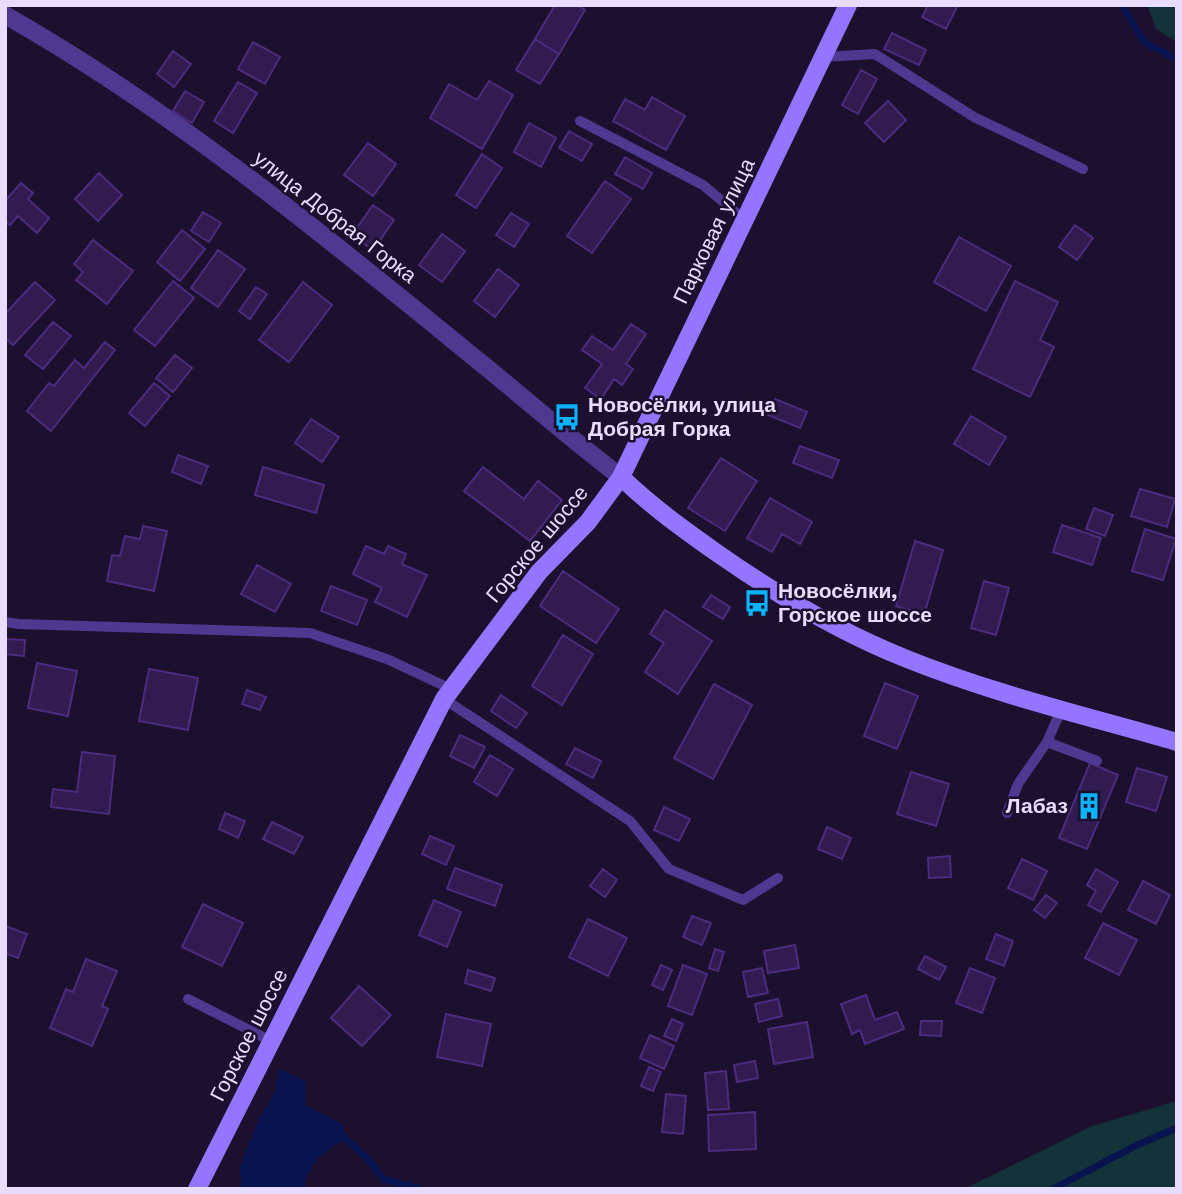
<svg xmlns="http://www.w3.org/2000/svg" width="1182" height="1194" viewBox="0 0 1182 1194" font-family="'Work Sans',sans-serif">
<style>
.green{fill:#133239}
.water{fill:#081350}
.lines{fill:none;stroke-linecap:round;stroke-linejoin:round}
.stream{stroke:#081350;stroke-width:7}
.building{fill:#311b50;stroke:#4d2b7e;stroke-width:2}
.service{stroke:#4e3890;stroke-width:10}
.minor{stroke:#4e3890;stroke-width:18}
.secondary{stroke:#9574ff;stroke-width:18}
.labels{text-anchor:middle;stroke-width:5;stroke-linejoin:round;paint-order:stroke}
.street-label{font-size:21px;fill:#e8ddff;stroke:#1c102e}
.poi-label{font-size:21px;font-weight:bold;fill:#e8ddff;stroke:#1c102e;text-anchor:start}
</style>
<rect width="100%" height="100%" fill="#1c102e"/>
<path class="green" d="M1147 5H1177V42L1156 29Z
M1177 1101V1189H964L1092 1126Z"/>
<path class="water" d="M279 1069 305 1081V1105L342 1124 346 1139C327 1148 305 1166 305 1189H241L240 1168 258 1120 275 1092Z"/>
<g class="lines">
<path class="stream" d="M1122 5 1144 42 1177 59
M346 1139 368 1159 383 1179 420 1189
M1053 1189 1137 1145 1177 1128"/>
</g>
<path class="building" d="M555 5H576L585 10 559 54 535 39Z
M928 5H958L946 29 922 17Z
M892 33 926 50 919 65 884 49Z
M535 39 559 54 540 84 516 70Z
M253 42 280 57 265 84 238 69Z
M173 51 191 64 174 87 157 74Z
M861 70 877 79 858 114 842 105Z
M489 81 513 95 482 149 430 118 449 84 477 100Z
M238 82 257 93 233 133 214 121Z
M185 91 204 102 192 123 173 111Z
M652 97 685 116 666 150 613 121 625 99 645 110Z
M888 101 906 120 884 142 865 123Z
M529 123 556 138 541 167 514 152Z
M569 131 592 144 582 161 559 148Z
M368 143 396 164 373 196 344 175Z
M482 154 502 168 476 208 456 195Z
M625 157 652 173 643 189 615 174Z
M99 173 122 195 98 221 75 199Z
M605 181 631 199 592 253 567 236Z
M21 183 33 193 28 199 49 218 37 233 18 216 10 225 5 222V201Z
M373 205 394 220 373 250 352 235Z
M203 212 221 223 209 242 191 231Z
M511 213 529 224 514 247 496 235Z
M1075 225 1093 238 1077 260 1059 247Z
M182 230 205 249 180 281 157 262Z
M442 234 465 251 442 282 419 265Z
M959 237 1011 266 986 311 934 282Z
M93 240 133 271 107 304 76 280 83 272 74 264Z
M218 250 245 269 218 307 191 288Z
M498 269 519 285 495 317 474 301Z
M173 281 194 298 155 346 134 330Z
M1015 281 1058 302 1040 340 1054 347 1030 397 973 369Z
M35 282 55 300 13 345 5 338V314Z
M303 282 332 305 289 362 259 340Z
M256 287 267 294 250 319 239 311Z
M53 322 71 336 43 369 25 355Z
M631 324 646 334 626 364 633 369 622 385 614 379 601 399 585 388 602 364 582 350 592 336 613 350Z
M105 342 115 350 51 431 27 411 49 383 54 386 75 360 84 368Z
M175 355 192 368 173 392 156 378Z
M154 383 170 396 145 426 129 413Z
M775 399 807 412 800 428 768 415Z
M971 416 1006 437 989 465 954 444Z
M311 419 339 437 322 462 295 443Z
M800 446 839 460 832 478 793 463Z
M178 455 208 466 201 484 172 472Z
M721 458 757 481 725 531 688 508Z
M263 467 324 485 316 513 255 495Z
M483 467 524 499 538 481 562 500 530 541 464 491Z
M1140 489 1175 499 1167 527 1131 516Z
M770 498 812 522 800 544 782 534 772 552 747 538Z
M1094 508 1113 515 1105 536 1086 529Z
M1062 525 1101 538 1092 565 1053 552Z
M143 526 167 531 154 591 107 581 112 555 120 556 125 536 140 539Z
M1145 529 1176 539 1163 580 1132 571Z
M915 541 943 550 924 615 896 606Z
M366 546 384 554 388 546 406 554 402 564 427 575 407 617 375 602 382 588 353 574Z
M257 565 291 584 275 612 241 594Z
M563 571 619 609 596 643 540 606Z
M984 581 1009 588 996 635 971 628Z
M331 586 367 600 357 625 321 611Z
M711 595 730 607 723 619 703 607Z
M665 610 712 641 678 694 645 672 664 643 650 634Z
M563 635 593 654 562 705 532 686Z
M5 639 25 640 24 656 5 654Z
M37 663 77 671 68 716 28 708Z
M149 669 198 678 188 730 139 721Z
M885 683 918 696 897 749 864 736Z
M714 684 752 705 713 779 674 758Z
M247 690 266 697 260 710 242 704Z
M501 695 527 713 516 728 491 711Z
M460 735 485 747 474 768 450 756Z
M575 748 601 761 593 778 566 764Z
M82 752 115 756 109 814 51 807 53 789 77 792Z
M490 755 513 769 497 796 474 782Z
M1090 763 1118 775 1087 849 1059 838Z
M1137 768 1167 777 1156 811 1126 802Z
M911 772 949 784 936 826 897 814Z
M664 807 690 819 679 841 654 830Z
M225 813 245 821 238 838 219 829Z
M272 822 303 837 294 854 263 839Z
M827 827 851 838 842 859 818 849Z
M430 836 454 846 446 865 422 854Z
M950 856 951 877 929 878 928 858Z
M1022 859 1047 871 1033 900 1008 888Z
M455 868 502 885 495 906 447 889Z
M603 869 617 880 605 897 590 886Z
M1096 869 1118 882 1101 912 1088 905 1096 891 1087 885Z
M1143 881 1170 895 1156 924 1128 910Z
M1046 895 1057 903 1045 918 1034 910Z
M434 900 461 912 447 947 419 935Z
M203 904 243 923 222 966 182 947Z
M692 916 711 923 702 945 683 937Z
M588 919 627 938 608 976 569 957Z
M1103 923 1137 940 1119 975 1085 958Z
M5 926 27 934 18 958 5 953Z
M996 934 1013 941 1004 966 986 959Z
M795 945 799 968 768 973 764 951Z
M715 949 724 952 718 971 709 968Z
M925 956 946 967 939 980 918 969Z
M86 959 117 971 102 1006 108 1009 92 1046 50 1028 66 989 73 992Z
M661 965 672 970 663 990 652 985Z
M683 965 707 974 692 1015 668 1006Z
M762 968 768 993 748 997 743 972Z
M970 968 995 978 982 1013 956 1003Z
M468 970 495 978 491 991 465 983Z
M359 986 391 1015 362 1046 331 1018Z
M866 995 875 1020 897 1012 904 1029 865 1044 860 1030 852 1034 841 1004Z
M778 999 782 1016 759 1022 755 1004Z
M446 1014 491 1024 482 1066 437 1057Z
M672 1019 683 1024 676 1041 664 1036Z
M921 1021H942L941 1036 920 1035Z
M807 1022 813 1057 774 1064 768 1029Z
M650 1035 674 1046 664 1069 640 1058Z
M755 1061 758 1078 737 1082 734 1065Z
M649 1067 661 1072 653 1091 641 1086Z
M726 1071 729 1109 708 1110 705 1073Z
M666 1094 686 1096 683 1134 662 1132Z
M755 1112 756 1149 709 1151 708 1115Z"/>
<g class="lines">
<path class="service" d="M823 57 875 54 974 117 1083 169
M580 121 703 185 745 220
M5 622 19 624 310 633 387 659 451 689
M444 699 630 821 669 869 743 900 778 878
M1047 742 1097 761
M1007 813 1018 784 1047 742 1062 708
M188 999 271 1041"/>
<path class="minor" d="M5 15C176 112 329 239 481 363 528 401 573 441 621 477"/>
<path class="secondary" d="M621 477C651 506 683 529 717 553 777 595 839 632 907 659 994 694 1087 716 1177 742
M197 1189 444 699 539 572 588 522 621 477 848 5"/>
</g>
<defs>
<symbol id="bus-bare" viewBox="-9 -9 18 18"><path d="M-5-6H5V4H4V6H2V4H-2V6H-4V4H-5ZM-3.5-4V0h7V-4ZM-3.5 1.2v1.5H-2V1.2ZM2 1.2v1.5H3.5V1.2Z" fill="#09b3ff" stroke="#1c102e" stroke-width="2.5" paint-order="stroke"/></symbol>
<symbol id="building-bare" viewBox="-9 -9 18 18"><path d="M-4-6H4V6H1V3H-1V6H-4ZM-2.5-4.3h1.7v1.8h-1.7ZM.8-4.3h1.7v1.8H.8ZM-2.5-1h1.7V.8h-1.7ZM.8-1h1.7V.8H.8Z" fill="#09b3ff" stroke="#1c102e" stroke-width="2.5" paint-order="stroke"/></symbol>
</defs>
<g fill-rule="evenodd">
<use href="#bus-bare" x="548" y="398" width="38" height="38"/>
<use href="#bus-bare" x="738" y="584" width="38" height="38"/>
<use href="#building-bare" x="1070" y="787" width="38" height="38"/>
</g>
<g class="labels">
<g class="street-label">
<text transform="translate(335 217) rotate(38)" y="7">улица Добрая Горка</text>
<text transform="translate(714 231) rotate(-64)" y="7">Парковая улица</text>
<text transform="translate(537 544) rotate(-50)" y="7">Горское шоссе</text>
<text transform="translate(249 1035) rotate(-63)" y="7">Горское шоссе</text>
</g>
<g class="poi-label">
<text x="588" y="412">Новосёлки, улица<tspan x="588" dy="24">Добрая Горка</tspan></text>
<text x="778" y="598">Новосёлки,<tspan x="778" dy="24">Горское шоссе</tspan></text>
<text x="1068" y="813" text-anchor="end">Лабаз</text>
</g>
</g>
<rect width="1182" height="1194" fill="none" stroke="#e8ddff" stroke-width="14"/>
</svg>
